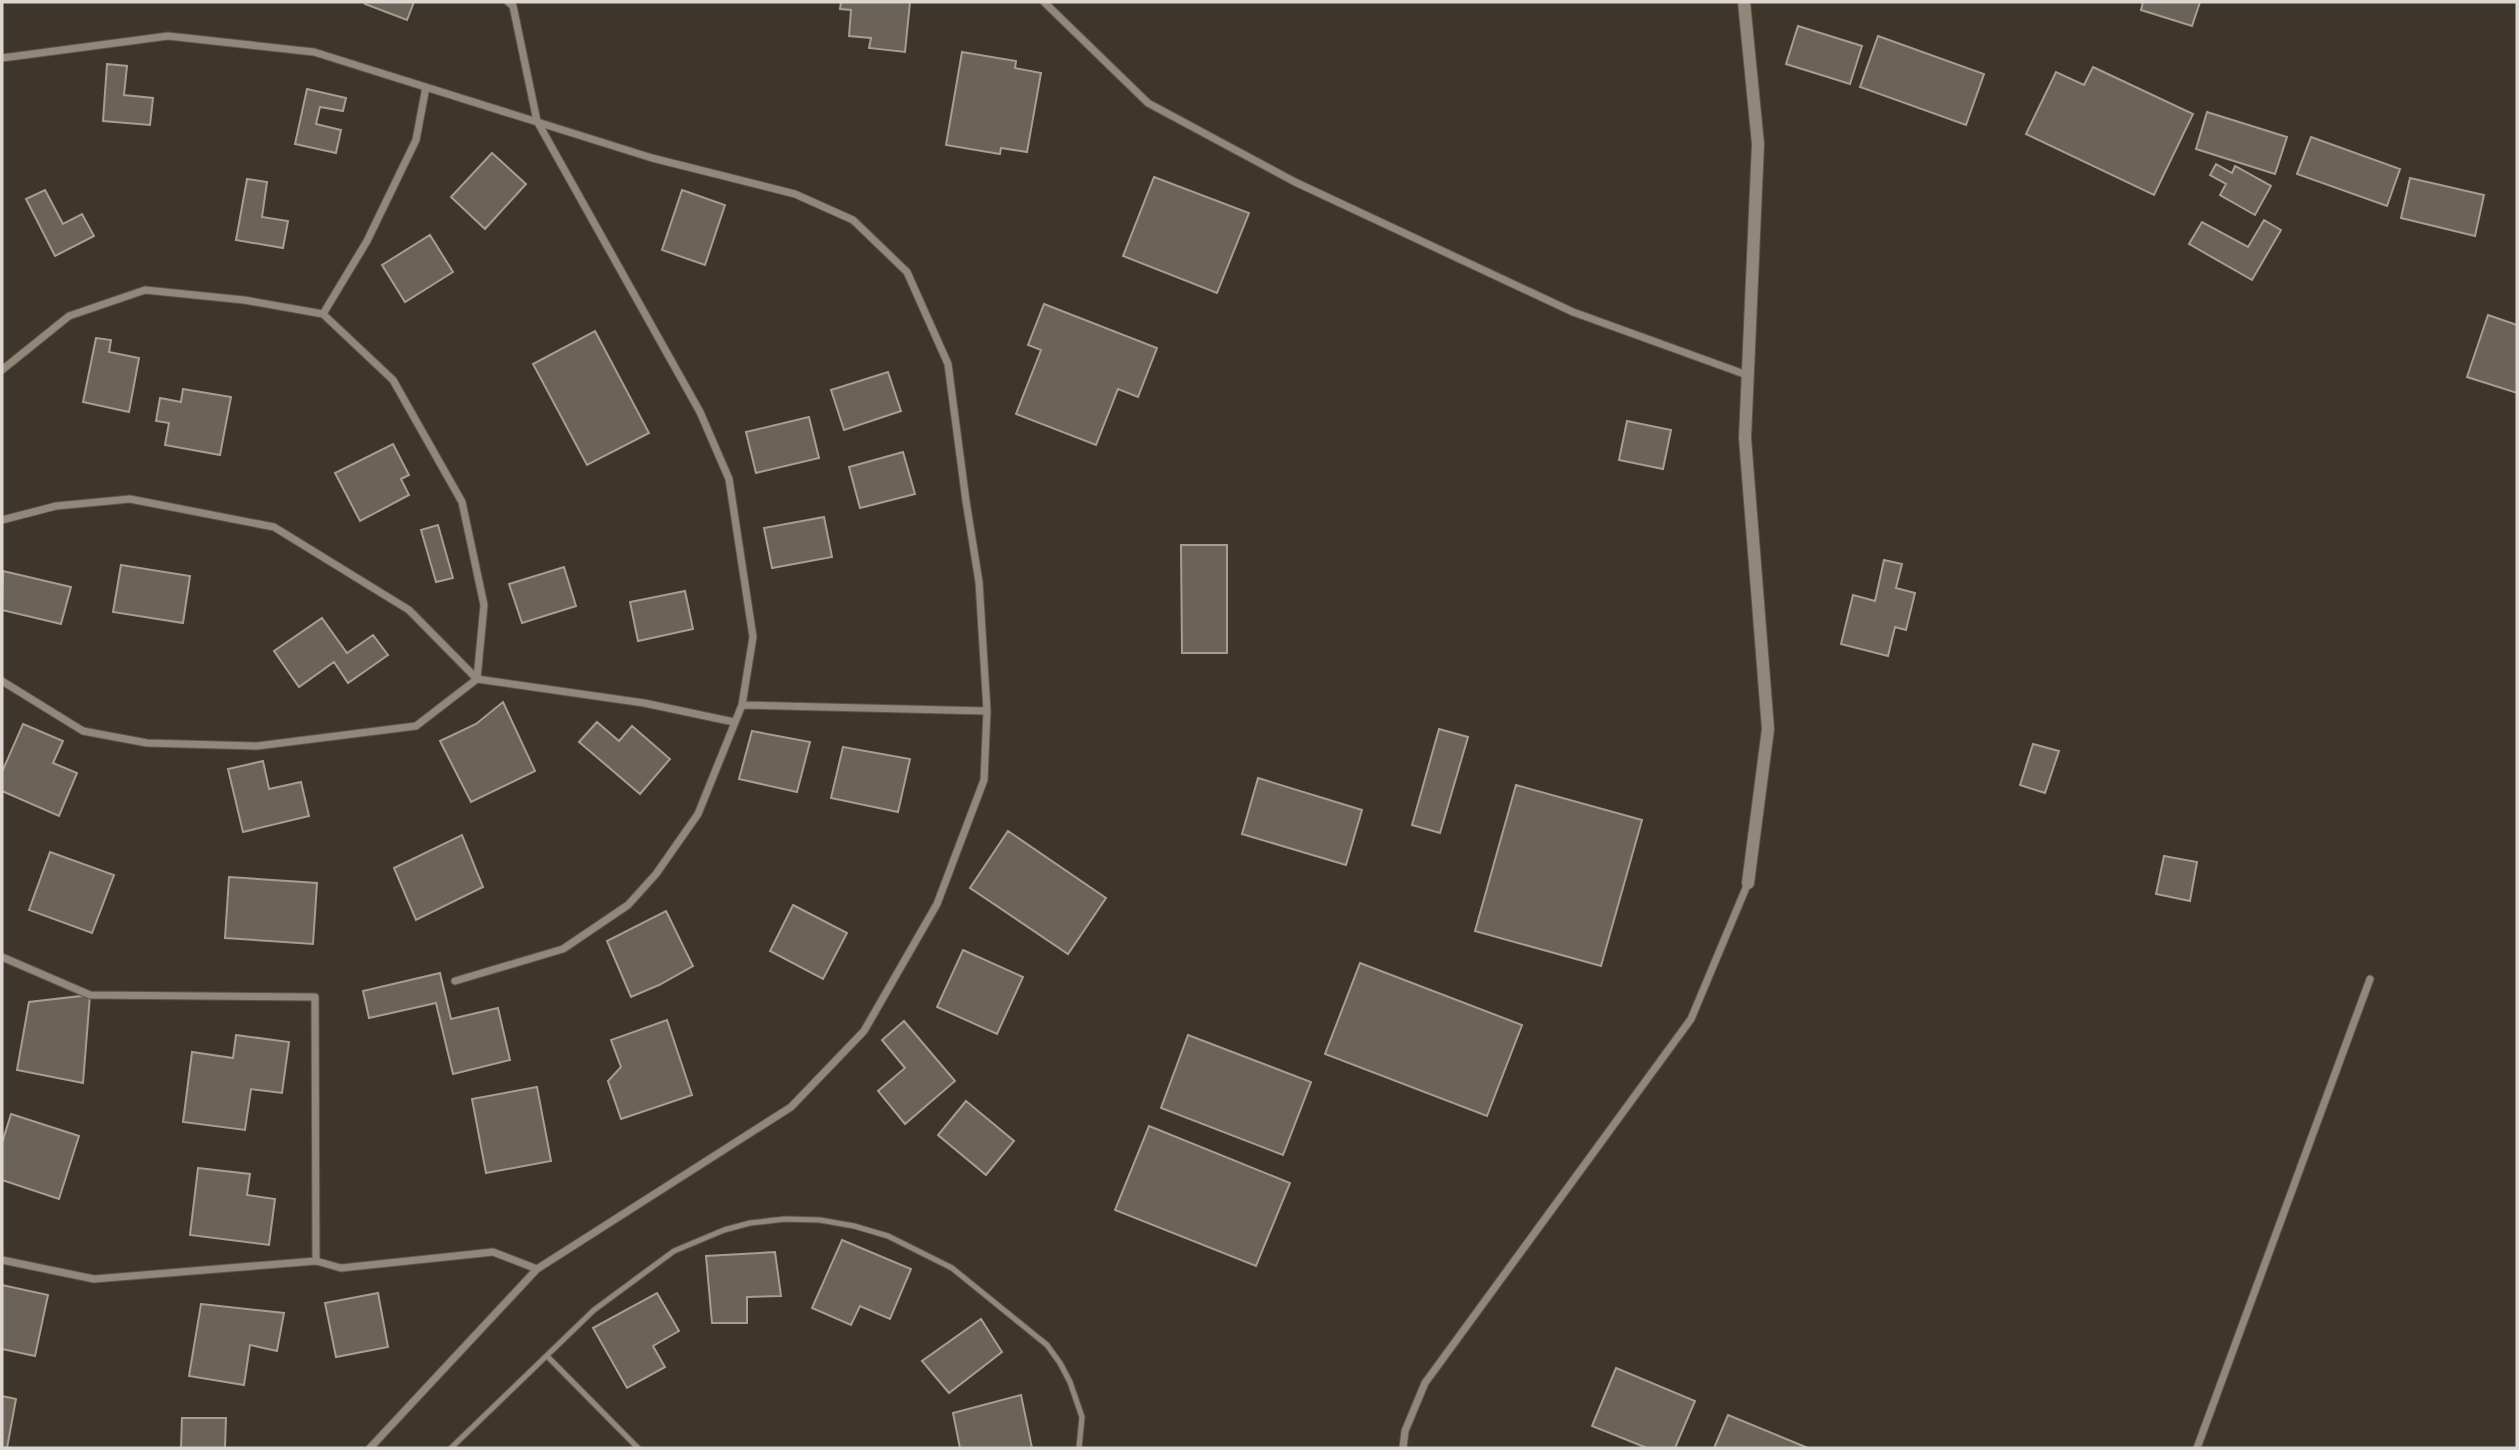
<svg xmlns="http://www.w3.org/2000/svg" width="2519" height="1450" viewBox="0 0 2519 1450" font-family="Lato,sans-serif">
<style>
.building{fill:#6b6357;stroke:#a79e91;stroke-width:2}
.lines{fill:none;stroke-linecap:round;stroke-linejoin:round}
.service-casing{stroke:#5c554c;stroke-width:7}
.minor-casing{stroke:#5c554c;stroke-width:9}
.tertiary-casing{stroke:#5c554c;stroke-width:14}
.service{stroke:#91877b;stroke-width:5}
.minor{stroke:#91877b;stroke-width:7}
.tertiary{stroke:#91877b;stroke-width:12}
</style>
<rect width="100%" height="100%" fill="#3e362b"/>
<path class="building" d="M366 2H414L407 20 365 4Z
M841 2H910L905 52 869 48 871 38 849 36 851 10 840 9Z
M2143 2H2200L2192 26 2141 10Z
M1798 26 1862 46 1850 84 1786 64Z
M1878 36 1984 74 1966 125 1860 87Z
M962 52 1016 61 1015 68 1041 73 1027 152 1001 148 1000 154 946 145Z
M107 64 127 66 124 95 153 98 150 125 103 121Z
M2093 67 2193 114 2154 195 2026 134 2056 72 2084 85Z
M307 89 346 98 343 111 320 107 316 124 341 130 336 153 295 144Z
M2207 112 2287 137 2275 174 2196 149Z
M2311 137 2400 169 2387 206 2297 174Z
M492 153 526 184 485 229 451 197Z
M2216 164 2232 173 2235 166 2271 186 2255 215 2220 195 2226 184 2210 175Z
M1154 177 1249 213 1217 293 1123 256Z
M2410 178 2484 195 2475 236 2401 218Z
M247 179 267 182 262 217 288 221 283 248 236 240Z
M45 190 63 224 82 214 94 236 55 256 26 199Z
M682 190 725 205 705 265 662 250Z
M2264 220 2281 230 2252 280 2189 244 2202 222 2248 247Z
M430 235 453 272 405 302 382 265Z
M1044 304 1157 348 1138 397 1118 389 1096 445 1016 414 1041 350 1028 345Z
M2488 315 2517 325V393L2467 377Z
M595 331 649 433 587 465 533 364Z
M96 338 111 340 109 352 139 358 129 412 83 402Z
M888 372 901 411 844 430 831 390Z
M183 389 231 397 220 455 165 445 169 423 156 421 160 398 181 402Z
M809 417 819 458 756 473 746 432Z
M1627 421 1671 430 1663 469 1619 460Z
M393 444 409 475 401 479 409 495 360 521 335 473Z
M903 452 915 494 860 508 849 467Z
M824 517 832 557 772 568 764 528Z
M438 525 453 578 436 582 421 530Z
M1181 545H1227V653H1182Z
M1884 560 1902 564 1896 588 1915 593 1906 630 1895 627 1888 656 1841 644 1853 595 1875 601Z
M121 565 190 576 183 623 113 612Z
M564 567 576 606 522 623 509 584Z
M3 571 71 587 61 624 2 610Z
M685 591 693 629 638 641 630 602Z
M322 618 347 653 373 635 388 655 348 683 334 662 299 687 274 651Z
M503 702 535 771 471 802 440 741 476 724Z
M597 722 619 741 632 726 670 759 640 794 579 742Z
M23 724 63 741 53 763 77 773 59 816 2 791V772Z
M1439 729 1468 737 1440 833 1412 825Z
M752 731 810 742 797 792 739 779Z
M2033 744 2059 751 2045 793 2020 785Z
M843 747 910 759 898 812 831 798Z
M263 761 269 789 301 782 309 816 243 832 228 769Z
M1258 778 1362 810 1346 865 1242 834Z
M1516 785 1642 820 1601 966 1475 931Z
M1008 831 1106 898 1068 954 970 888Z
M462 835 483 887 416 920 394 868Z
M50 852 114 875 92 933 29 910Z
M2164 856 2197 862 2190 901 2156 894Z
M229 877 317 883 313 944 225 938Z
M793 905 847 933 823 979 770 951Z
M666 911 693 966 659 985 631 997 607 941Z
M963 950 1023 977 997 1034 937 1007Z
M1360 963 1522 1025 1487 1116 1325 1054Z
M440 973 451 1019 498 1008 510 1060 453 1074 436 1003 369 1018 363 991Z
M90 995 83 1083 17 1070 29 1002Z
M667 1020 692 1095 621 1119 608 1081 621 1067 611 1040Z
M904 1021 955 1081 905 1124 878 1091 905 1068 882 1040Z
M236 1035 289 1042 282 1093 251 1089 245 1130 183 1122 192 1052 233 1058Z
M1188 1035 1311 1082 1283 1155 1161 1108Z
M537 1087 551 1161 486 1173 472 1099Z
M966 1101 1014 1141 986 1175 938 1135Z
M11 1114 79 1136 59 1199 2 1180V1143Z
M1149 1126 1290 1183 1256 1266 1115 1210Z
M198 1168 250 1174 247 1195 275 1199 269 1245 190 1235Z
M842 1240 911 1269 890 1319 860 1306 851 1325 812 1308Z
M775 1252 781 1296 747 1297V1323H712L706 1256Z
M2 1285 48 1295 35 1356 2 1349Z
M378 1293 388 1347 336 1357 325 1303Z
M657 1293 679 1331 653 1346 665 1367 627 1388 593 1328Z
M201 1304 284 1313 277 1351 250 1345 244 1385 189 1376Z
M981 1319 1002 1352 949 1393 922 1361Z
M1616 1368 1695 1401 1675 1448H1647L1592 1426Z
M1021 1395 1032 1448H960L953 1413Z
M2 1396 16 1399 7 1448H2Z
M1728 1415 1808 1448H1714Z
M182 1418H226L225 1448H181Z"/>
<g class="lines">
<defs>
<path id="service" d="M547 1356 638 1448
M451 1448 594 1310 674 1251 724 1230 750 1223 785 1219 820 1220 854 1226 888 1236 952 1268 1047 1345 1060 1363 1070 1382 1082 1417 1079 1448"/>
<path id="minor" d="M1044 2 1148 103 1295 182 1573 312 1747 375
M2 58 168 36 314 52 652 158 795 194 853 220 907 272 948 364 966 501 979 582 987 711 984 780 937 904 864 1031 791 1107 537 1269 370 1448
M323 314 367 241 416 140 426 87
M2 370 69 316 145 290 244 300 323 314 393 380 462 502 484 605 477 679
M2 520 56 506 130 499 274 527 409 610 477 679
M2 681 83 731 147 743 257 746 416 726 477 679 644 703 734 722
M742 705 987 711
M2 957 90 995 315 997 316 1261
M455 981 563 949 628 905 656 874 698 814 742 705 753 637 729 479 700 412 537 121 513 6 508 2
M2 1260 94 1279 316 1261 341 1268 493 1252 537 1269
M1403 1448 1405 1431 1425 1383 1691 1019 1748 883
M2197 1448 2370 979"/>
<path id="tertiary" d="M1744 2 1758 144 1745 438 1768 729 1748 883"/>
</defs>
<use href="#service" class="service-casing"/>
<use href="#minor" class="minor-casing"/>
<use href="#tertiary" class="tertiary-casing"/>
<use href="#service" class="service"/>
<use href="#minor" class="minor"/>
<use href="#tertiary" class="tertiary"/>
</g>
<rect width="2519" height="1450" fill="none" stroke="#dcd7d0" stroke-width="7"/>
</svg>
